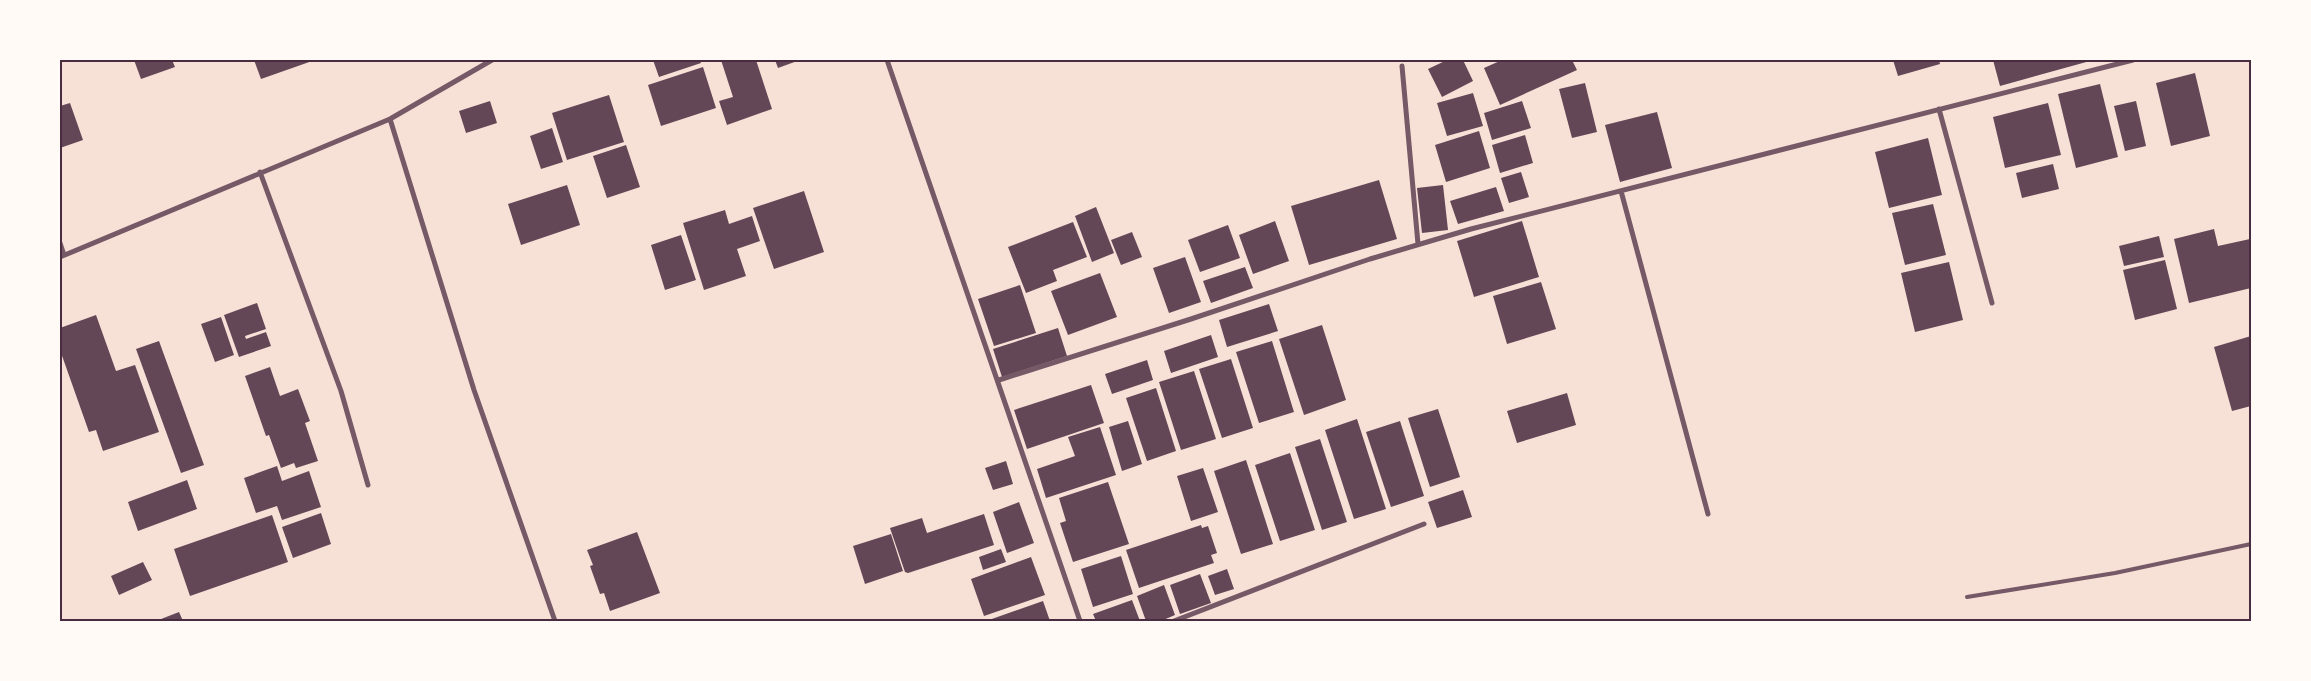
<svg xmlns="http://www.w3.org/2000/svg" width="2311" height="681" viewBox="0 0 2311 681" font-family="'Work Sans',sans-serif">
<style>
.building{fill:#644757}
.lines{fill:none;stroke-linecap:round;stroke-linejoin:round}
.service{stroke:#755966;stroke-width:4}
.minor{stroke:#755966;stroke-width:5}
.neatline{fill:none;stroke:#4a2c40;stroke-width:2}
</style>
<rect width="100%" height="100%" fill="#f7e1d7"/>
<path class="building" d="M134 60H172L175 67 141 79Z
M254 60H315L261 79Z
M653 60H700L701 63 659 77Z
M721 60H756L772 109 727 125 719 101 733 97Z
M775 60H800L778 68Z
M1447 60H1463L1473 81 1442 97 1428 69Z
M1502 60H1572L1577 70 1500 105 1484 68Z
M1893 60H1939L1940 64 1898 76Z
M1993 60H2090V61L2000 86Z
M703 67 716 108 661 126 648 85Z
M2195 73 2210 136 2171 146 2156 83Z
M1585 83 1597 132 1572 138 1559 89Z
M2100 84 2118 157 2076 168 2058 94Z
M1473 93 1483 126 1447 136 1437 103Z
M609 95 624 142 567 160 552 113Z
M490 101 497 123 466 133 459 111Z
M1522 101 1531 128 1492 140 1484 113Z
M2136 101 2146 146 2125 151 2114 106Z
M70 103 83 140 60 148V106Z
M2048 103 2061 155 2005 168 1993 117Z
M1657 112 1672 168 1620 182 1605 125Z
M552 128 563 162 541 169 530 136Z
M1479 131 1490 168 1446 182 1435 145Z
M1525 135 1533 163 1500 173 1492 145Z
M1928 138 1942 195 1889 208 1875 152Z
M626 145 640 187 607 198 593 156Z
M2053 164 2059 189 2022 198 2016 173Z
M1521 172 1529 197 1509 203 1501 178Z
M1379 180 1397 239 1309 265 1291 206Z
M567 185 580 225 521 245 508 204Z
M1443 185 1448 230 1422 233 1417 188Z
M1496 187 1504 211 1458 224 1450 201Z
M804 191 824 252 774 269 753 208Z
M1933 204 1946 255 1905 265 1892 213Z
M1096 207 1114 253 1092 262 1075 216Z
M725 210 729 224 752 216 760 241 737 249 746 276 704 290 683 223Z
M1275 221 1289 261 1253 274 1239 235Z
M1522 221 1539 277 1474 297 1457 241Z
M1073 222 1087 257 1053 270 1057 281 1026 293 1008 247Z
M1228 225 1240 258 1200 272 1188 240Z
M2214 229 2218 246 2250 239 2251 288 2189 303 2174 239Z
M1132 232 1142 257 1121 265 1111 240Z
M681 235 696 280 665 290 651 245Z
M2159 236 2164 257 2124 266 2119 246Z
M1185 257 1201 302 1169 313 1153 268Z
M2165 260 2177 309 2135 320 2123 270Z
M1949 262 1963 320 1915 332 1901 273Z
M1245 267 1253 288 1211 303 1203 281Z
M1100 273 1117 317 1068 335 1051 291Z
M1541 282 1556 329 1507 344 1493 296Z
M1020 285 1036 333 994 346 978 299Z
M257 303 266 329 245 336 246 339 266 332 271 346 239 357 224 315Z
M1269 304 1278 331 1227 347 1219 320Z
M96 315 116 371 135 365 159 432 103 451 96 430 89 432 60 350V328Z
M221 317 234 355 215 362 201 324Z
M1322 325 1346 400 1304 415 1279 339Z
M1058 328 1067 356 1002 377 993 349Z
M1211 335 1218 357 1171 373 1164 351Z
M2251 336V406L2232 411 2214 347Z
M159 341 204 465 181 473 136 349Z
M1272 341 1294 412 1259 423 1236 352Z
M1231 359 1253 428 1222 438 1199 369Z
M1147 360 1153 380 1112 394 1105 374Z
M270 367 280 396 298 389 310 421 305 423 318 461 296 468 294 463 281 468 269 435 266 436 245 376Z
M1194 371 1216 439 1181 450 1159 382Z
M1091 385 1104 423 1027 449 1014 410Z
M1156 388 1176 451 1147 461 1126 398Z
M1567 393 1576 425 1517 443 1507 411Z
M1438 409 1460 477 1430 487 1408 418Z
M1357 419 1386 509 1354 519 1325 430Z
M1128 421 1142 464 1122 471 1109 427Z
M1400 421 1424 496 1391 507 1366 432Z
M1100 427 1116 475 1046 498 1037 469 1075 456 1068 437Z
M1320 439 1347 522 1322 530 1295 447Z
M1290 453 1315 530 1280 541 1255 465Z
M1246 460 1273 544 1241 554 1214 471Z
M1006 461 1013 484 993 490 985 468Z
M277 466 282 481 309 471 321 507 282 520 277 506 256 513 244 478Z
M1203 468 1218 512 1191 521 1177 476Z
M187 480 197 509 138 531 128 502Z
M1108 482 1129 544 1073 562 1060 523 1066 521 1059 498Z
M1463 490 1472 517 1437 528 1428 502Z
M1019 502 1034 543 1007 553 993 512Z
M321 513 331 544 293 558 282 527Z
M984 514 994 545 908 573 905 572 890 528 922 518 927 533Z
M272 515 288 562 190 596 174 549Z
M1201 525 1202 528 1208 526 1217 553 1211 555 1214 563 1139 588 1126 550Z
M637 532 660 593 610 611 604 593 600 594 590 566 593 565 587 550Z
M891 534 903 571 865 584 853 546Z
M1001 549 1006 562 983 570 979 557Z
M1121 556 1133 594 1093 607 1081 569Z
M1031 557 1045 595 984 616 971 579Z
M143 562 152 580 119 595 111 576Z
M1227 569 1234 589 1215 595 1208 576Z
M1200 574 1211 603 1180 614 1170 585Z
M1164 585 1175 615 1161 621H1146L1137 596Z
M1132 600 1140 621H1096L1093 614Z
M1043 601 1050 621H986Z
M179 612 183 621H156Z"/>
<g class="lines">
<path class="service" d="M1967 597 2115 573 2251 544"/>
<path class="minor" d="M887 60 1080 621
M1402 66 1418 244
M1939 109 1992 303
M390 119 474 390 555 621
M260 172 341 391 368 485
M1621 191 1708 514
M60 243 64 255
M60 257 390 119 492 60
M999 380 1191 319 1370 259 1471 229 2133 60
M1174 621 1424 524"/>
</g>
<rect width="2311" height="681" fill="none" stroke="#fffaf5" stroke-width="122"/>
<rect x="61" y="61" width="2189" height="559" class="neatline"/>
</svg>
